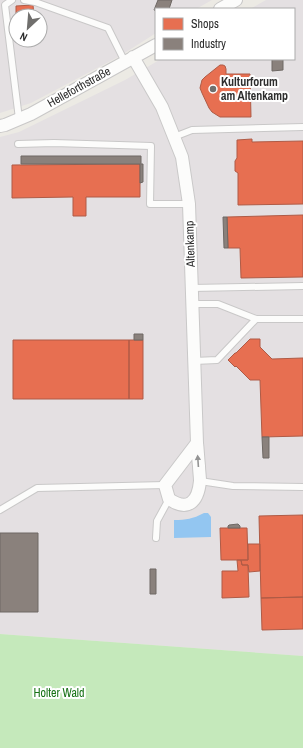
<svg xmlns="http://www.w3.org/2000/svg" width="303" height="748" viewBox="0 0 303 748" font-family="'Archivo Narrow',sans-serif">
<style>
.industrial{fill:#e4e0e2;fill-rule:evenodd}
.green{fill:#c5e9bb}
.water{fill:#93c6f1}
.shops{fill:#e76f51;stroke:#af5b46}
.industry{fill:#8a817c;stroke:#6e6864}
.lines{fill:none;stroke-linecap:round;stroke-linejoin:round}
.lane-casing{stroke:#c9c8c8;stroke-width:8}
.street-casing{stroke:#c9c8c8;stroke-width:14}
.lane{stroke:#fcfcfb;stroke-width:6}
.street{stroke:#fcfcfb;stroke-width:12}
.oneway{fill:#949494}
.poi-dot{fill:#706f6d;stroke:#fff;stroke-width:1.5}
.labels{text-anchor:middle;stroke-width:4;stroke-linejoin:round;paint-order:stroke}
.poi-label{font-size:12px;font-weight:bold;fill:#2d2d2d;stroke:#fff;text-anchor:start}
.street-label{font-size:12px;fill:#2d2d2d;stroke:#fff}
.park-label{font-size:12px;fill:#177216;stroke:#fff}
</style>
<rect width="100%" height="100%" fill="#eceae4"/>
<path class="industrial" d="M0 0H212L196 9H156V33L120 56 31 103 0 113ZM16 16H40V40H16Z
M266 0H303V656L0 634V137L19 132 125 80 161 59H294V9H250Z"/>
<path class="green" d="M0 634 303 656V748H0Z"/>
<path class="water" d="M204 513H208L211 517V537L174 538V520C187 520 192 519 204 513Z"/>
<path class="shops" d="M33 5 34 16H16V6Z
M220 65H223L225 66 226 69V74H250L251 117H220L212 112 209 108 202 93 200 88 202 80 205 77Z
M252 139V142L303 141V204L238 205V173L235 171V161L237 158V140Z
M140 164V197H86V216H73V197L12 198V165Z
M303 215V277L241 278 240 248H228L227 217Z
M250 339H260V347L272 359 303 358V436L262 437 260 380H250L236 366 235 367 228 360 235 353H236Z
M13 340H129V399H13Z
M129 340H143V399H129Z
M303 515V597L261 598 259 516Z
M220 528H247L248 560H221Z
M248 544H260V571L249 572 248 565H242L241 560H248Z
M237 560H241L242 565H248L249 597 222 598V571H238Z
M303 597V629L262 630 261 598Z"/>
<path class="industry" d="M158 0H172L169 9H156V11L154 10Z
M272 59H283V70L272 71Z
M21 156H141V164H143V182L140 183V164H21Z
M223 217H227L228 248H224Z
M134 334H143V340H134Z
M262 437H269V458H263Z
M238 524 240 526V528H228V526L229 525Z
M0 533H38V612H0Z
M150 569H156V594H150Z"/>
<g class="lines">
<defs>
<path id="lane" d="M12 0 5 5 19 119
M24 0 35 2 108 28 125 62
M174 137 192 130 303 127
M18 144 54 143 151 146 150 204H189
M192 288 303 286
M192 304H218L256 319H303
M194 361 217 360 256 319
M200 481 233 486 303 487
M0 510 37 488 165 485
M156 538 157 521 169 499"/>
<path id="street" d="M220 9 236 0
M133 57 162 107 182 157 189 204 197 443C198 451 198 458 199 466 199 471 200 476 200 481 198 502 188 512 169 499L165 485 197 443
M0 126 5 125 31 114 156 45"/>
</defs>
<use href="#lane" class="lane-casing"/>
<use href="#street" class="street-casing"/>
<use href="#lane" class="lane"/>
<use href="#street" class="street"/>
</g>
<defs><path id="oneway-solid" d="M-6-.8H1V-3.2L6.5 0L1 3.2V.8H-6Z"/></defs>
<use class="oneway" href="#oneway-solid" transform="translate(198 461) rotate(-94)"/>
<circle class="poi-dot" cx="213" cy="89" r="4"/>
<g class="labels">
<g class="poi-label">
<text x="221" y="86">Kulturforum<tspan x="221" dy="14">am Altenkamp</tspan></text>
</g>
<g class="street-label">
<text transform="translate(79 87) rotate(-29)" y="4">Helleforthstraße</text>
<text transform="translate(190 244) rotate(-92)" y="4">Altenkamp</text>
</g>
<g class="park-label">
<text x="59" y="697">Holter Wald</text>
</g>
</g>
<rect x="155" y="8" width="140" height="52" fill="#ffffff" stroke="#ababab"/>
<rect x="163" y="18" width="20" height="12" fill="#e76f51" stroke="#ababab"/>
<text x="191" y="28" font-size="12" fill="#2d2d2d">Shops</text>
<rect x="163" y="38" width="20" height="12" fill="#8a817c" stroke="#ababab"/>
<text x="191" y="48" font-size="12" fill="#2d2d2d">Industry</text>
<g transform="translate(28 28) rotate(206)"><circle r="19" fill="#ffffff" stroke="#ababab"/>
<path d="M0-3L7 15L0 10L-7 15Z" fill="#706f6d"/>
<text y="-6" font-size="11" font-weight="bold" text-anchor="middle" fill="#2d2d2d">N</text>
</g>
</svg>
